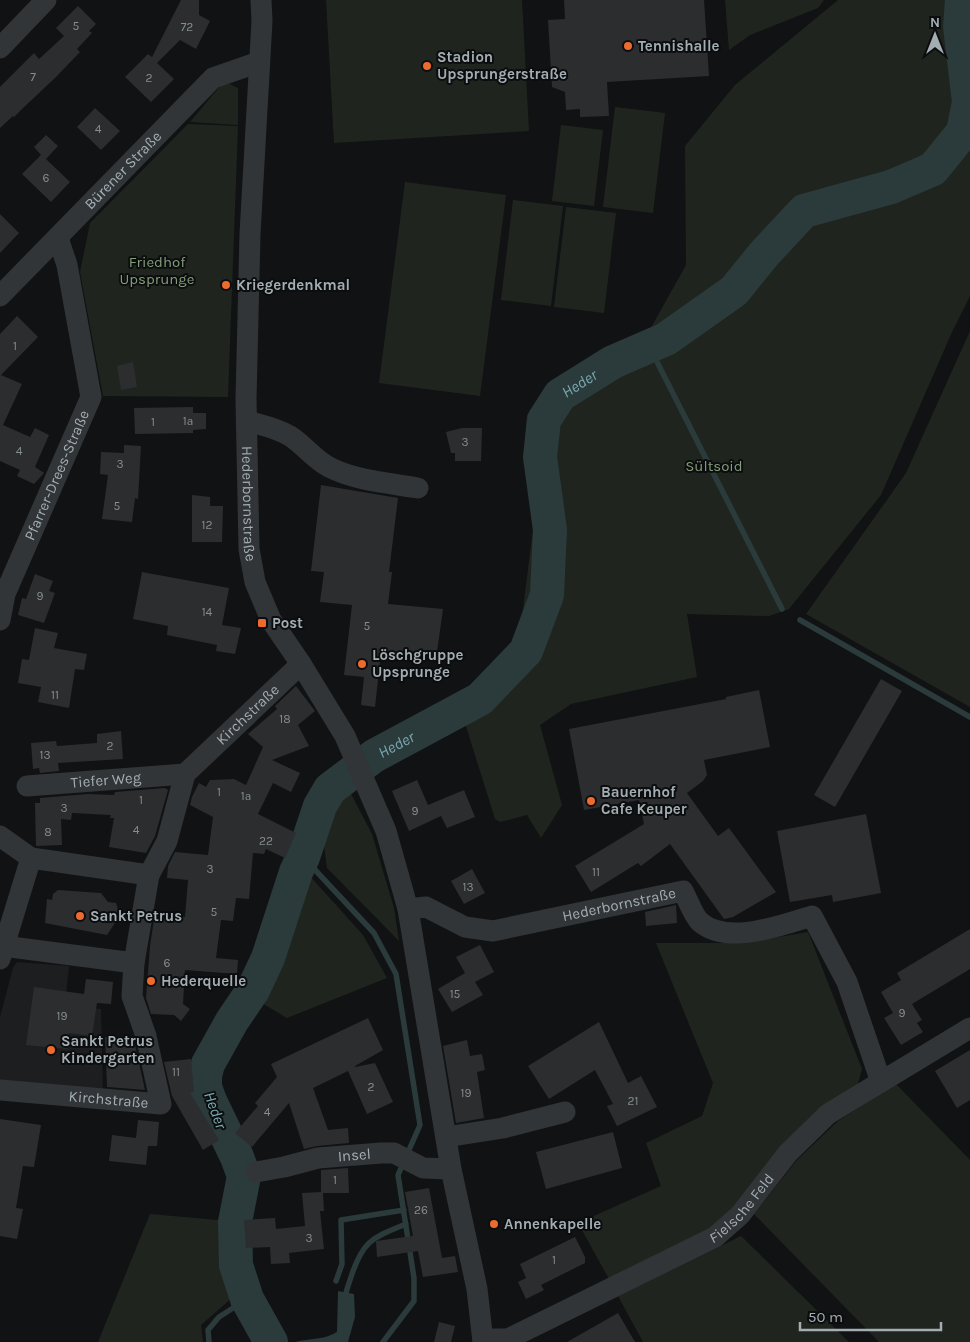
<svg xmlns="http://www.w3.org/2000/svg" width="970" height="1342" viewBox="0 0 970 1342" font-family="Karla,sans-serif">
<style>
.built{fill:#1d1e20}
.green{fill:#1f251e}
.water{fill:#2b3a3b}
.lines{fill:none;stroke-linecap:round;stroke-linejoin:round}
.stream{stroke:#2b3a3b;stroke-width:5.5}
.river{stroke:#2b3a3b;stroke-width:34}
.building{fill:#2c2d2f}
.minor{stroke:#323538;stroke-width:21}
.poi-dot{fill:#ee6b2e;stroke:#0c0d0e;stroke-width:2}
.labels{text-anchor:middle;stroke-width:4;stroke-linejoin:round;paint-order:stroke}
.number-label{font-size:12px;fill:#858e92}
.poi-label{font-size:15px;font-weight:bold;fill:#a3aeb3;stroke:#0c0d0e;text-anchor:start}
.street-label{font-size:15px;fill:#a3aeb3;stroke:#0c0d0e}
.park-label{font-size:15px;fill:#849e7a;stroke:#0c0d0e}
.water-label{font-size:16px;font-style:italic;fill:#7aa8ae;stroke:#0c0d0e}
</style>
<rect width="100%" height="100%" fill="#111213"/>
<path class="built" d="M17 962 69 966 65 1005 101 1009 103 1092 0 1083V1017L13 968Z"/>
<path class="green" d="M326 0H522L529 131 334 143Z
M725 0H824L818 8 750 35 729 50Z
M838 0H970V296L952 332 881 495 789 609 769 616 687 614 697 677 571 704 540 725 562 805 541 838 527 815 500 822 495 819 464 720 488 710 510 689 488 704 468 698 518 649 534 521 524 449 527 415 556 381 648 333 686 265 685 146 735 85Z
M228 83 238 88V125L190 122 221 85Z
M615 107 665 113 653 213 603 207Z
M188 124 238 126 228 397 103 396 80 272 90 223Z
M561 125 603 130 594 206 552 201Z
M405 182 506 195 480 396 379 383Z
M513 200 563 206 551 306 501 300Z
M566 207 616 213 604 313 554 307Z
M970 331V707L806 614 906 473Z
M350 792 372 834 394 908 399 941 327 868 323 838 330 815 338 801Z
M309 875 363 935 387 978 287 1018 255 999 277 962 299 891Z
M808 932 862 1069 858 1084 731 1213 709 1229 609 1279 578 1223 661 1186 646 1143 702 1116 713 1083 656 943H742Z
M896 1084 970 1160V1342H879L754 1214 797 1160 838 1121Z
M150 1214 229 1221 233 1297 201 1325 203 1342H98Z
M741 1236 849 1342H643L618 1296Z"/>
<path class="water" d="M338 1291 354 1294 355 1317 348 1342H295C310 1338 324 1340 337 1332Z"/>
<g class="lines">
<path class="stream" d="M649 346 782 609
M800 620 970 717
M303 857 374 933 396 974 420 1125 398 1175 414 1278V1301L383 1342
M336 1281 342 1264 341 1220 404 1210
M345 1300C345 1292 349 1284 351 1277 363 1240 372 1238 406 1224
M209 1342 208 1330 219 1317 247 1299"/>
<path class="river" id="s1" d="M271 1342 247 1299 236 1265 235 1222 244 1176 237 1157 210 1101 205 1087V1076L208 1064 232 1021 253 990 268 958 296 872 303 857 320 806 330 789 374 756 480 699 526 651 547 595 550 530 540 457 544 420 560 395 613 362 666 339 734 291 764 254 804 211 891 187 933 169 963 132 969 102 960 27 962 0"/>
</g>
<path class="building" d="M181 0H199V15L210 21 196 49 180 40 157 63 174 79 151 102 125 77 148 54 152 57Z
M564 0H704L709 76 607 82 609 116 580 117V109L566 110 565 92 552 87 548 20 565 19Z
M78 6 96 24 89 31 92 33 77 49 80 52 57 76 21 110 14 117 13 116 0 128V87L34 53 39 59 64 36 56 28Z
M95 108 120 131 101 150 77 127Z
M46 135 58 146 46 159 70 182 51 202 22 174 41 155 34 147Z
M0 214 19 233 0 253Z
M17 316 38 337 1 375 22 384 3 425 30 437 35 428 49 435 35 467 44 473 34 484 17 476 20 470 0 461V334Z
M133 362 137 387 121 390 117 366Z
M193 407V413H206V429L193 430V433L135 434 134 408Z
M462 428H482L481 461H455V453H451L446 432Z
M124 445 141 446 138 499 135 498 132 522 102 519 108 475 100 474 101 452 124 453Z
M321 485 398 498 389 572H392L388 604 443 609 436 659 381 653 375 707 361 705 364 677 344 675 352 605 320 602 324 572 311 571Z
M192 495 210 497V506H223L222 542H192Z
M142 572 229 588 222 625 241 628 235 654 216 651 217 645 167 635 168 626 133 619Z
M35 574 53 581 49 591 55 593 44 623 18 615 22 598 26 599Z
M35 628 58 633 54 648 87 654 84 670 75 669 69 708 38 702 41 687 18 683 22 659 29 660Z
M881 679 902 691 835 807 814 795Z
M296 686 315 711 298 725 309 746 272 760 300 773 291 792 273 783 258 814 296 833 285 858 266 849 264 854 253 853 249 899 236 898 233 921 221 920 216 958 238 960 237 974 185 970 183 1004 190 1009 181 1021 174 1015 151 1014 146 998 150 946 155 913 185 917 188 880 167 878 168 866 175 852 208 855 213 817 190 805 192 797 199 783 206 787 210 780 234 779 246 785 263 747 248 734 277 709 275 706Z
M759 690 770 747 704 760 707 775 703 781 687 793 718 836 729 828 776 892 733 917 724 919 670 844 641 866 638 863 591 892 575 866 644 824 639 800 584 810 569 729 726 699V697Z
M121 731 123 759 58 763 59 771 40 773 39 768 33 769 31 743 56 741 57 746 97 743V734Z
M417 780 428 805 464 790 475 817 447 828 441 816 409 831 392 791Z
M165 788 168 790 155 836 146 853 109 847 114 818H110L111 815 72 813 71 820 61 819 62 845 36 846 35 803H40V798L88 794 114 795 115 792Z
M866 814 881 893 833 902 832 895 790 902 777 831Z
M472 869 485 893 464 904 451 881Z
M58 890 101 893 108 902 116 903 120 915 107 935 45 923 47 899 52 900 53 894Z
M676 905 677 923 646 926 645 912Z
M970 929V969L912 1004 922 1020 917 1023 923 1032 901 1045 884 1018 893 1013 881 992 901 980 897 973Z
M480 945 494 972 475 982 483 995 452 1012 438 989 465 973 456 957Z
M86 979 113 982 111 1004 97 1003 92 1036 69 1033 67 1049 26 1045 34 987 84 994Z
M368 1018 383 1050 355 1066V1067L375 1063 393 1102 367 1114 348 1071 313 1088 328 1130 348 1128 349 1143 317 1146 304 1149 289 1103 252 1147 235 1133 258 1106 255 1103 277 1077 271 1064Z
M599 1022 628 1083 641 1076 657 1107 617 1126 607 1106 613 1104 595 1070 549 1099 528 1066Z
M133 1036 145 1090 107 1087 105 1037Z
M467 1040 470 1056 482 1054 485 1070 477 1072 484 1118 456 1123 443 1046Z
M970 1050V1100L957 1108 935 1071Z
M191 1059 194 1092 190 1093 219 1140 203 1150 172 1096 164 1062Z
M0 1119 41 1125 34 1167 23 1166 16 1208 23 1209 17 1239 0 1236Z
M138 1120 159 1122 157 1146H148L146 1165 109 1161 112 1135 136 1138Z
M613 1132 622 1168 546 1189 536 1152Z
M348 1168 349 1193H323L324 1211H320L324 1249 289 1253 290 1263 271 1264 270 1247 246 1248 244 1220 275 1218 276 1229 305 1226 302 1193 321 1192V1170Z
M429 1188 442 1258 455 1256 458 1272 423 1277 418 1251 377 1257 376 1241 413 1236 405 1192Z
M575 1237 585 1257V1263L541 1285 544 1290 526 1299 518 1282 526 1278 520 1264Z
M618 1313 635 1342H567Z
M439 1322 455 1326 451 1342H434Z"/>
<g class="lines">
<g class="minor">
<path id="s2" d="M261 0 262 21 250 234 246 399 249 549 255 582 271 620 301 664 345 736 386 831 408 909 451 1169 477 1289 483 1342"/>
<path d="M0 48 46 0"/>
<path id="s3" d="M0 296 213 78 259 62"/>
<path d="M247 421C261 425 277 428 290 436 304 445 314 459 329 467 356 481 389 483 418 488"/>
<path id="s4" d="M0 620 5 594 91 397 67 265 58 238"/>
<path id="s5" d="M27 786 185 774"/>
<path d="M0 836 31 858 149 875"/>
<path id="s6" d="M408 909 426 907 465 927 493 931 683 891C688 900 693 915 700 922 728 946 781 925 812 916L847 982 881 1082"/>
<path d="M3 946 134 963"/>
<path d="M0 959 31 858"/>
<path id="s7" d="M0 1090 161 1104 146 1036 132 996 134 963 149 875 167 841 185 774 301 664"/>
<path d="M446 1137 503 1128 565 1112"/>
<path id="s8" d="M256 1172 284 1167 318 1158 381 1153H394L423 1168 451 1169"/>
<path id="s9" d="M483 1339H508L715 1237 740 1215 788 1153 828 1114 970 1028"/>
</g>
</g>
<g class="poi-dot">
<circle cx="628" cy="46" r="5"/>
<circle cx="427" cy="66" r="5"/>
<circle cx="226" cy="285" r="5"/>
<rect x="257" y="618" width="10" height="10" rx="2.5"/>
<circle cx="362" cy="664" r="5"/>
<circle cx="591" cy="801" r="5"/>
<circle cx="80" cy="916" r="5"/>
<circle cx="151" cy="981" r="5"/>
<circle cx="51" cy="1050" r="5"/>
<circle cx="494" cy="1224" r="5"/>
</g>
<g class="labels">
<g class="number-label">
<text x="76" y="30">5</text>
<text x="187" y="31">72</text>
<text x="33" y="81">7</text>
<text x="149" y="82">2</text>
<text x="98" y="133">4</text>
<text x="46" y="182">6</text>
<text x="15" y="350">1</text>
<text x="188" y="425">1a</text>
<text x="153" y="426">1</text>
<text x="465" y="446">3</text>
<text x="19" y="455">4</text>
<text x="120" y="468">3</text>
<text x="117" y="510">5</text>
<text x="207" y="529">12</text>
<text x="40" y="600">9</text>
<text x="207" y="616">14</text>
<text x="367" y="630">5</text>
<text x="55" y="699">11</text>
<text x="285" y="723">18</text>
<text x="110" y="750">2</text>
<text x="45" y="759">13</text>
<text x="219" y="796">1</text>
<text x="246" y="800">1a</text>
<text x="141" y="804">1</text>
<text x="64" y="812">3</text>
<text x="415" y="815">9</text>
<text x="136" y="834">4</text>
<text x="48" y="836">8</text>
<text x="266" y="845">22</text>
<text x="210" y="873">3</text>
<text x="596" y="876">11</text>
<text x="468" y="891">13</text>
<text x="214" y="916">5</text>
<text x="167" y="967">6</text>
<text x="455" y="998">15</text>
<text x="902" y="1017">9</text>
<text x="62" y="1020">19</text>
<text x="176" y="1076">11</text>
<text x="371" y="1091">2</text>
<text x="466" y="1097">19</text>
<text x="633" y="1105">21</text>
<text x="267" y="1116">4</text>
<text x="335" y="1184">1</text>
<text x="421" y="1214">26</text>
<text x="309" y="1242">3</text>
<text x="554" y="1264">1</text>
</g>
<g class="poi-label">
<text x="638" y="51">Tennishalle</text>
<text x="437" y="62">Stadion<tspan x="437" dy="17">Upsprungerstraße</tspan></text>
<text x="236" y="290">Kriegerdenkmal</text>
<text x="272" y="628">Post</text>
<text x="372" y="660">Löschgruppe<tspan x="372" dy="17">Upsprunge</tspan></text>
<text x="601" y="797">Bauernhof<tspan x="601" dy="17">Cafe Keuper</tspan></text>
<text x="90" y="921">Sankt Petrus</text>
<text x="161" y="986">Hederquelle</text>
<text x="61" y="1046">Sankt Petrus<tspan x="61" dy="17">Kindergarten</tspan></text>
<text x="504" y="1229">Annenkapelle</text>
</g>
<g class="street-label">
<text dy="5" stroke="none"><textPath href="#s3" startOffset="176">Bürener Straße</textPath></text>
<text dy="5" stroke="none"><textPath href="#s4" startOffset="156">Pfarrer-Drees-Straße</textPath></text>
<text dy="5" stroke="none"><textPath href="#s2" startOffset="504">Hederbornstraße</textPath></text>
<text dy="5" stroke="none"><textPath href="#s7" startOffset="590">Kirchstraße</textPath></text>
<text dy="5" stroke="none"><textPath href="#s5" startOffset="79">Tiefer Weg</textPath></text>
<text dy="5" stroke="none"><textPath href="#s6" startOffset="219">Hederbornstraße</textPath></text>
<text dy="5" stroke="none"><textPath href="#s7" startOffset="109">Kirchstraße</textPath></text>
<text dy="5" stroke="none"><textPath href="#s8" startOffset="100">Insel</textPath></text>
<text dy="5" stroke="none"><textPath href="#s9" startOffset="295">Fielsche Feld</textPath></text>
</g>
<g class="park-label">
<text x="157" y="267">Friedhof<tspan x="157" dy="17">Upsprunge</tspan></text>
<text x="714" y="471">Sültsoid</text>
</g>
<g class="water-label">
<text dy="6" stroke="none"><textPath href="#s1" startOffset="1128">Heder</textPath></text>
<text dy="6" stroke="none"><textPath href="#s1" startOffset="678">Heder</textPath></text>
<text transform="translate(216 1110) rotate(70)" y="6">Heder</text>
</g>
</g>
<g transform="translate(935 35)" stroke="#0c0d0e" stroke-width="4" paint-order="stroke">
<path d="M0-4L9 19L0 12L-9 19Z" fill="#a3aeb3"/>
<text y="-8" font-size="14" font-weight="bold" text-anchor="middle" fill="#a3aeb3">N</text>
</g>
<path d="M800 1322v8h141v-8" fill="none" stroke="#a3aeb3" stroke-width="2.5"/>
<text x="808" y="1322" font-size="15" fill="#a3aeb3" stroke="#0c0d0e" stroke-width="4" paint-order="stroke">50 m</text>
</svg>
